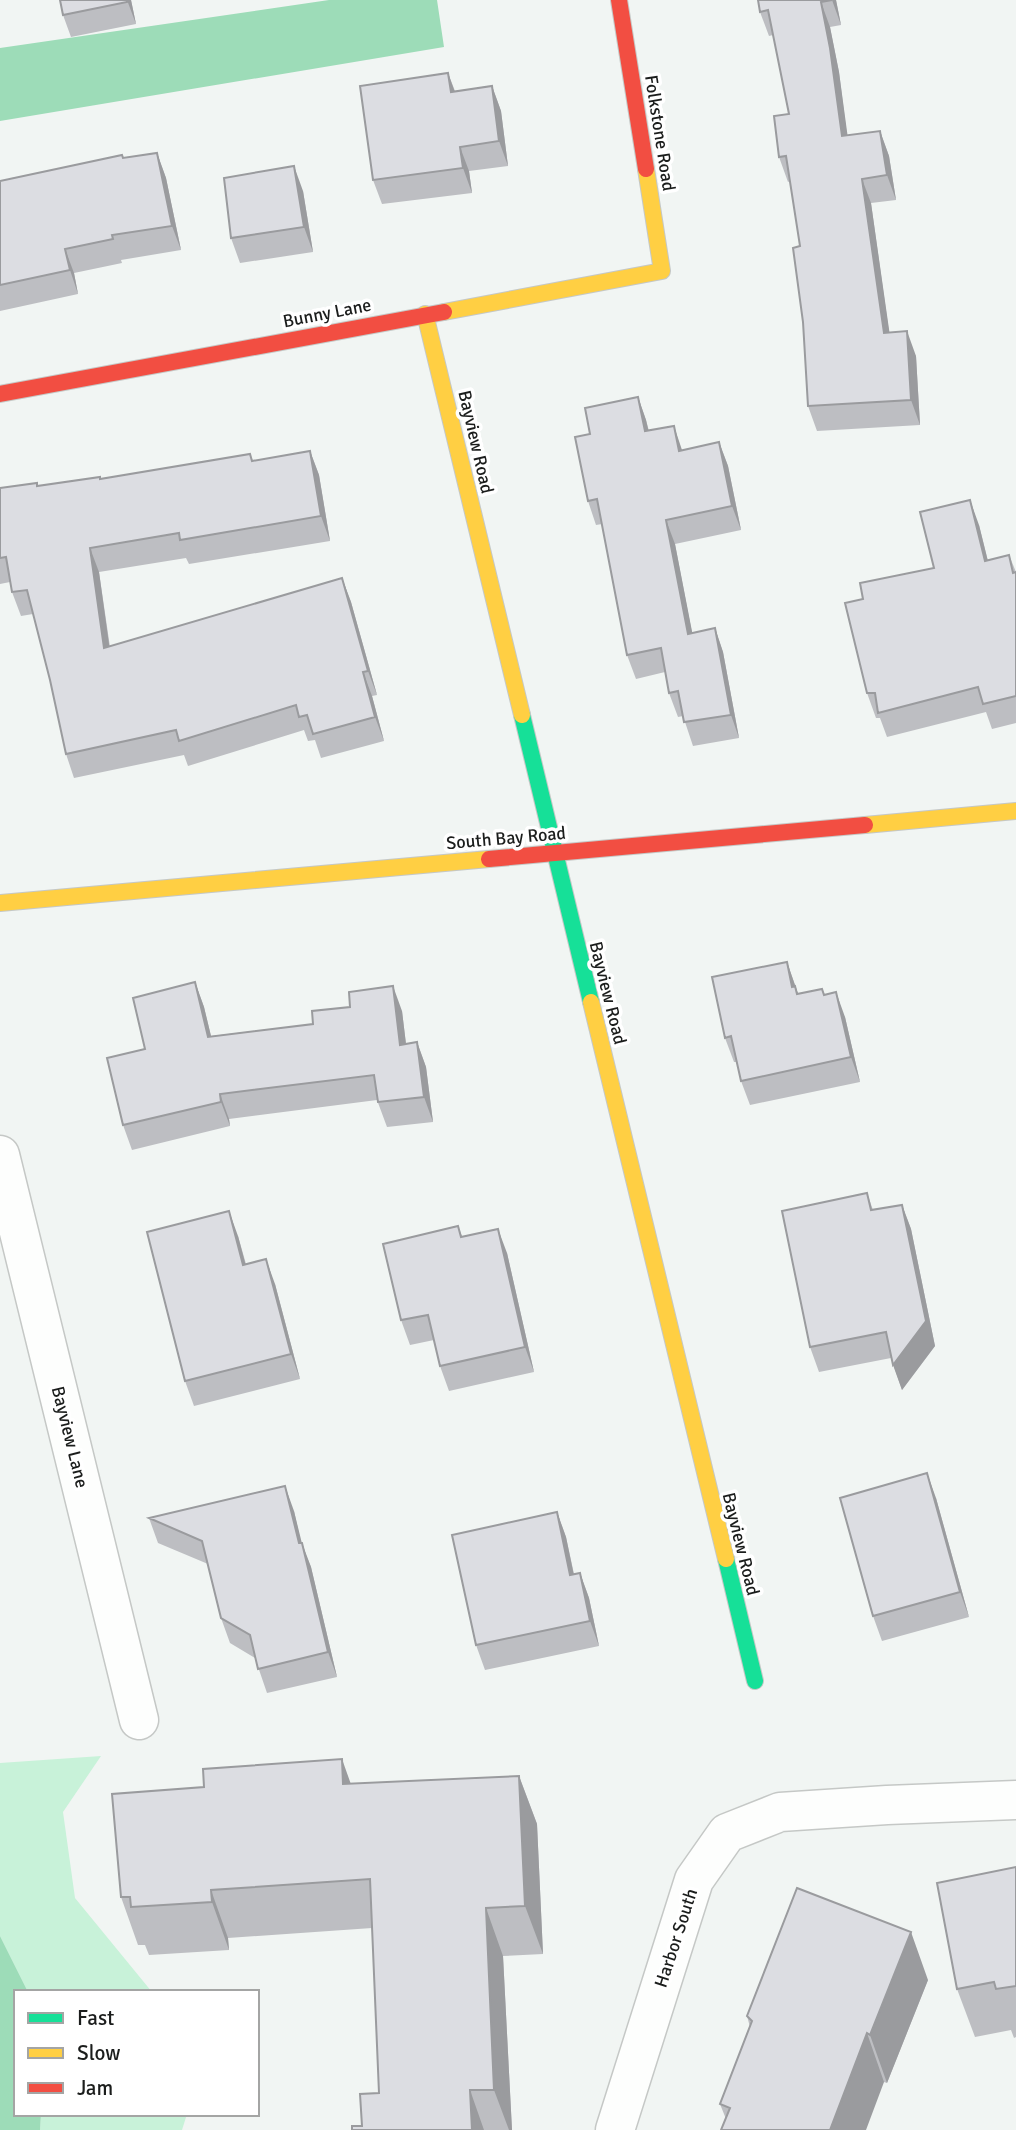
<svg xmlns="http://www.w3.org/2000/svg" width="1016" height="2130" viewBox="0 0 1016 2130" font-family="Signika,sans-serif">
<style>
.green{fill:#c8f2d9}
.water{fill:#9ddcb8}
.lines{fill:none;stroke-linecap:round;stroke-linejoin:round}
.street-casing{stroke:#c5c8c6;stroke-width:41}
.fast-casing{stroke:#c5c8c6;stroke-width:18}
.slow-casing{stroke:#c5c8c6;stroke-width:18}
.jam-casing{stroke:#c5c8c6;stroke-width:18}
.street{stroke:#fdfefd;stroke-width:38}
.fast{stroke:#16e098;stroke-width:16}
.slow{stroke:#ffcf43;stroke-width:16}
.jam{stroke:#f24e42;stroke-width:16}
.wall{fill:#bdbec2}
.shaded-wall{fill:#9a9b9e}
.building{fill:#dcdde2;stroke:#9a9b9e;stroke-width:2}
.labels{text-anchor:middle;stroke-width:7;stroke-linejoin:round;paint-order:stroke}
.street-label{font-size:18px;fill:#1b1d1c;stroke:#fff}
</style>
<rect width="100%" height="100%" fill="#f1f5f3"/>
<path class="green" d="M101 1756 63 1812 75 1898 152 1992H28L0 1936V1763Z
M41 2114H187L182 2130H40Z"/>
<path class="water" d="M329 0H437L444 47 0 121V48Z
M0 1936 28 1992H16V2114H41L40 2130H0Z"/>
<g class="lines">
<defs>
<path id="street" d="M0 1155 139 1720
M615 2130 694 1880 727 1833 780 1812 887 1805 1016 1800"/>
<path id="fast" d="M522 715 591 1002
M726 1559 755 1681"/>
<path id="slow" d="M444 312 662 271 646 169
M425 314 522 715
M865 825 1016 811
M0 903 489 859
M591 1002 726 1559"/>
<path id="jam" d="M619 0 646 169
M0 394 444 312
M489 859 865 825"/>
</defs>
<use href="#street" class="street-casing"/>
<use href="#fast" class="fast-casing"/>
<use href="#slow" class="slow-casing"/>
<use href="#jam" class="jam-casing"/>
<use href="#street" class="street"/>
<use href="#fast" class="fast"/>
<use href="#slow" class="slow"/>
<use href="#jam" class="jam"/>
</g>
<path class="wall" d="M131 0 136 24 71 37 63 15Z
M758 0H836L841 25 830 27 839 72 847 136 880 131 889 156 896 200 871 203 889 332 916 356 920 425 817 431 808 406 800 246 790 181 788 182 779 157 789 114 773 35 769 36 760 12Z
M448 73 455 91 492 86 501 111 508 166 469 171 472 193 382 204 373 180Z
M157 153 166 178 181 250 121 260 122 263 74 273 78 294 0 311V181Z
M303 191 313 252 240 263 231 238Z
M638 397 646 420 649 431 682 450 719 442 728 466 741 530 675 544 692 633 715 628 723 652 739 738 693 746 683 716 678 717 669 693 665 672 636 679 627 655 602 524 596 525 588 501 590 434Z
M310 451 319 475 330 541 189 564 186 558 99 572 110 647 342 578 351 602 377 695 372 696 384 741 321 758 315 740 308 741 304 730 188 766 184 755 74 778 66 754 50 680 33 614 21 616 12 592 10 582 0 584V488L38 486 101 479 253 461Z
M979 525 988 561 1009 555 1016 572V723L992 729 986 712 887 737 880 718H876L867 693 863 599 934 568Z
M787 962 798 994 824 995 845 1017 860 1082 750 1105 741 1081 737 1062H734L725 1038Z
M195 982 204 1007 211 1036 313 1024 402 1011 406 1044 417 1042 426 1067 433 1122 387 1127 377 1100 229 1119 230 1126 132 1150 123 1125 145 1049Z
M867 1193 873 1210 902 1205 911 1229 935 1346 902 1390 891 1358 819 1372 810 1347Z
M458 1226 462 1236 507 1253 534 1372 449 1391 440 1366 434 1340 410 1345 401 1320Z
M238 1236 246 1264 275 1284 300 1379 194 1406 185 1381Z
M936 1498 969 1617 882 1641 873 1616Z
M294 1511 301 1543 311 1567 337 1677 267 1693 255 1658 230 1643 221 1618 208 1564 158 1543 149 1518Z
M557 1512 566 1537 574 1574 580 1573 589 1598 599 1646 485 1670 476 1645Z
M519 1776 537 1824 543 1954 503 1956 512 2130H352L362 2126 379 2093 372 1928 228 1938 229 1950 149 1955 145 1945H138L121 1897 351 1784Z
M1016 1867V2037L1014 2038 1011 2030 975 2037 957 1989Z
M928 1980 887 2083 884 2082 726 2119 720 2104 750 2027 747 2016Z"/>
<path class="shaded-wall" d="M127 0H131L136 24Z
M832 0H836L841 25Z
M821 2 830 27 839 72 851 161 842 136Z
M448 73 457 98 451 92Z
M492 86 501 111 508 166 499 141Z
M880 131 889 156 896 200 887 175Z
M460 147 469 171 472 193 463 168Z
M157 153 166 178 181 250 172 226Z
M294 166 303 191 313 252 304 227Z
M862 179 871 203 893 357 884 333Z
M65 249 74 273 78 294 70 270Z
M907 331 916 356 920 425 911 400Z
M638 397 646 420 654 455 645 431Z
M674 426 682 450 679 451Z
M719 442 728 466 741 530 732 506Z
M310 451 319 475 330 541 321 516Z
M970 500 979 525 994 586 985 561Z
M666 520 675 544 697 657 688 634Z
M90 548 99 572 113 673 104 648Z
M342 578 351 602 377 695 368 671Z
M715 628 723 652 739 738 731 715Z
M363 672 372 696 384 741 375 717Z
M787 962 804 1011 792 987Z
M195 982 204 1007 217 1061 208 1037Z
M393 986 402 1011 409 1069 400 1045Z
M836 992 845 1017 860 1082 851 1057Z
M417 1042 426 1067 433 1122 424 1097Z
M220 1094 229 1119 230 1126 221 1102Z
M902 1205 911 1229 935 1346 902 1390 893 1365Z
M229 1211 238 1236 252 1289 243 1265Z
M498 1229 507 1253 534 1372 525 1347Z
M266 1259 275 1284 300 1379 291 1354Z
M927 1473 936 1498 969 1617 960 1592Z
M285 1486 294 1511 308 1568 299 1543Z
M557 1512 566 1537 579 1600 570 1575Z
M302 1543 311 1567 337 1677 328 1652Z
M580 1573 589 1598 599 1646 590 1621Z
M342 1759 359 1807 343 1784Z
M519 1776 537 1824 543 1954 525 1906Z
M211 1890 228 1938 229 1950 212 1902Z
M486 1908 503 1956 512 2130H509L494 2090Z
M911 1932 928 1980 887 2083 870 2035Z
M867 2033 884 2082 866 2130H830Z
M470 2090 484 2130H472Z"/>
<path class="building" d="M60 0H127V2L63 15Z
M758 0H832L821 2 830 48 842 136 880 131 887 175 862 179 884 333 907 331 911 400 808 406 803 322 793 248 800 246 786 156 779 157 774 116 789 114 768 10 760 12Z
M448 73 451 92 492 86 499 141 460 147 463 168 373 180 360 86Z
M157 153 172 226 112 235 113 239 65 249 70 270 0 285V181L122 155 123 158Z
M294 166 304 227 231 238 224 178Z
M638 397 645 431 674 426 679 451 719 442 732 506 666 520 688 634 715 628 731 715 684 722 678 691 669 693 661 648 627 655 597 499 588 501 575 437 590 434 585 408Z
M310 451 321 516 180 540 179 533 90 548 104 648 342 578 368 671 363 672 375 717 313 734 307 715 299 717 296 705 179 741 176 730 66 754 50 680 27 590 12 592 6 557 0 558V488L37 483V486L100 477V479L250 454 252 461Z
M970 500 985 561 1009 555 1013 573 1016 572V696L983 704 978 687 878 713 875 693H867L845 603 863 599 860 583 934 568 920 512Z
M787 962 792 987 795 986 797 994 822 989 824 995 836 992 851 1057 741 1081 731 1036 725 1038 712 977Z
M195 982 208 1037 313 1024 312 1011 350 1007 349 992 393 986 400 1045 417 1042 424 1097 378 1102 374 1075 220 1094 221 1102 123 1125 107 1058 145 1049 133 998Z
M867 1193 871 1210 902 1205 926 1321 893 1365 886 1332 810 1347 782 1211Z
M229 1211 243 1265 266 1259 291 1354 185 1381 147 1232Z
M458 1226 461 1237 498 1229 525 1347 440 1366 428 1315 401 1320 383 1244Z
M927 1473 960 1592 873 1616 840 1498Z
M285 1486 299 1543H302L328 1652 258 1669 250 1635 221 1618 202 1541 149 1518Z
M557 1512 570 1575 580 1573 590 1621 476 1645 452 1535Z
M342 1759 343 1784 519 1776 525 1906 486 1908 494 2090H470L472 2130H352V2126H362L360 2094 379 2093 370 1879 211 1890 212 1902 131 1907 130 1897H121L112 1794 204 1787 203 1769Z
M1016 1867V1986L996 1989 994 1982 957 1989 937 1883Z
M797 1888 911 1932 870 2035 867 2033 830 2130H721L730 2108 720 2104 752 2021 747 2016Z"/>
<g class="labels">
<g class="street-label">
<text transform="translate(660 133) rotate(81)" y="6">Folkstone Road</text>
<text transform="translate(327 313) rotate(-11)" y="6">Bunny Lane</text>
<text transform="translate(476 442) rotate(77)" y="6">Bayview Road</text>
<text transform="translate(506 838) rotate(-5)" y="6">South Bay Road</text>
<text transform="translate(608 993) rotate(76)" y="6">Bayview Road</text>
<text transform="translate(70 1437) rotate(76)" y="6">Bayview Lane</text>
<text transform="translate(741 1544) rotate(76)" y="6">Bayview Road</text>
<text transform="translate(676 1938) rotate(-72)" y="6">Harbor South</text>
</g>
</g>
<rect x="14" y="1990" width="245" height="126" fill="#ffffff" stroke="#a4a5a4" stroke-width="2"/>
<rect x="28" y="2013" width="35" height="10" fill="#16e098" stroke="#a4a5a4" stroke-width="2"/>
<text x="77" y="2025" font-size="21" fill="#1b1d1c">Fast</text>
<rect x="28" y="2048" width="35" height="10" fill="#ffcf43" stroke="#a4a5a4" stroke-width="2"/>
<text x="77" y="2060" font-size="21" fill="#1b1d1c">Slow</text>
<rect x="28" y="2083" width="35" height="10" fill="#f24e42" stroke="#a4a5a4" stroke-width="2"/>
<text x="77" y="2095" font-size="21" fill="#1b1d1c">Jam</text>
</svg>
